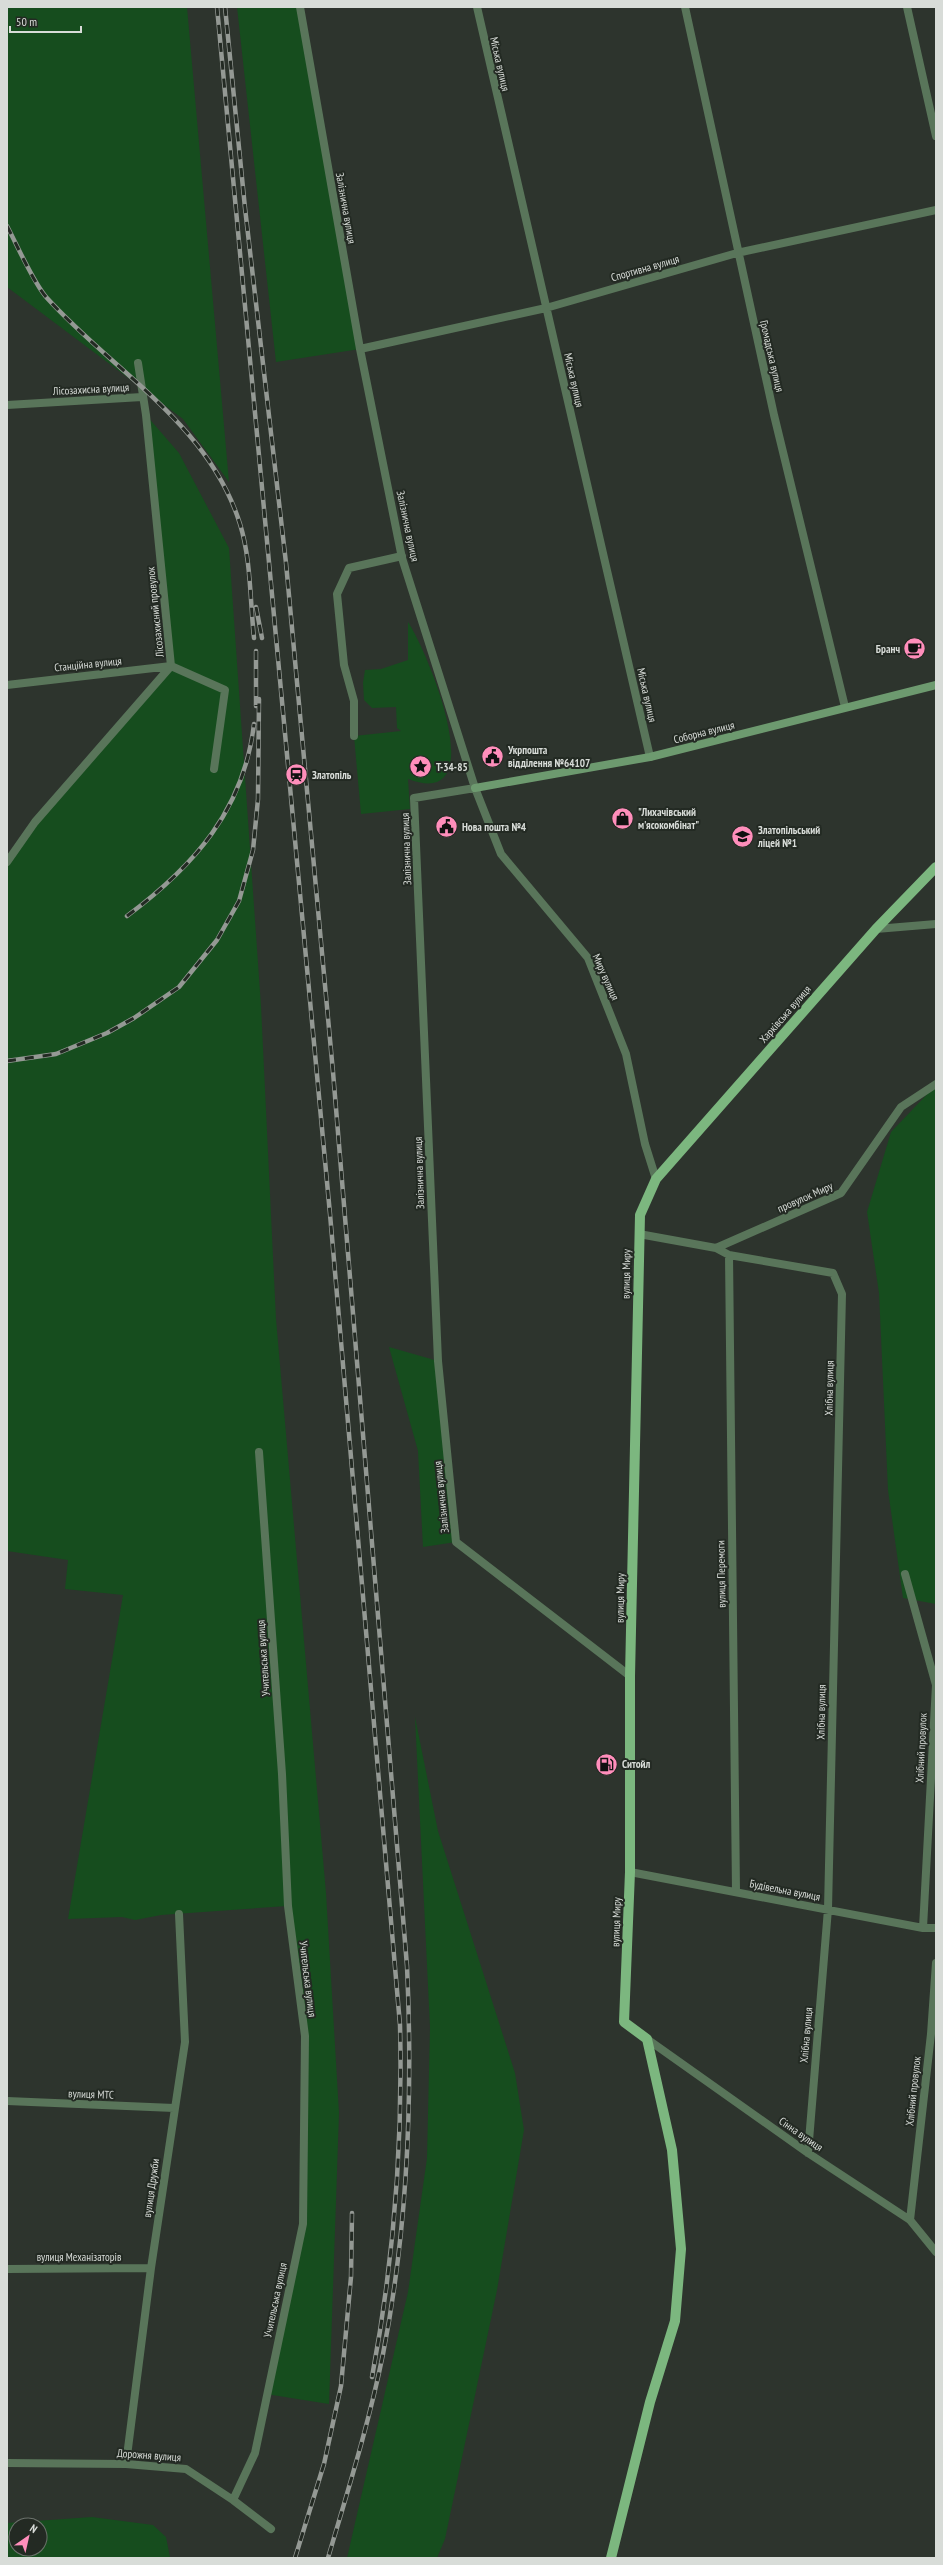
<svg xmlns="http://www.w3.org/2000/svg" width="943" height="2565" viewBox="0 0 943 2565" font-family="'PT Sans Narrow',sans-serif">
<style>
.green{fill:#164d1e;fill-rule:evenodd}
.lines{fill:none;stroke-linecap:round;stroke-linejoin:round}
.street{stroke:#59755a;stroke-width:8}
.secondary{stroke:#6d9a6f;stroke-width:8}
.primary{stroke:#7cb77f;stroke-width:10}
.rail-casing{stroke:#949994;stroke-width:4.5}
.rail{stroke:#232a23;stroke-width:3;stroke-dasharray:9;stroke-linecap:butt}
.labels{text-anchor:middle;stroke-width:4;stroke-linejoin:round;paint-order:stroke}
.street-label{font-size:11px;fill:#d8dcd8;stroke:#232a23}
.poi-label{font-size:11px;font-weight:bold;fill:#d8dcd8;stroke:#232a23;text-anchor:start}
</style>
<rect width="100%" height="100%" fill="#2d342d"/>
<path class="green" d="M7 7H187L229 482 183 419 7 287Z
M237 7H300L360 349 276 362Z
M146 415 179 453 229 548 261 1006 276 1319 326 1893 339 2113 329 2404 266 2394 303 2224 305 2036 287 1906 161 1915 135 1920 122 1917 68 1919 123 1595 65 1589 68 1560 7 1551V862L36 822 171 666Z
M408 622C427 650 495 812 408 779L410 809 361 814 354 736 401 731 397 728 396 707 372 708 364 700 363 683 365 670 381 669 408 660Z
M936 1085V1604L903 1598 888 1490 879 1293 867 1212 891 1132Z
M389 1347 438 1361 456 1542 423 1547 418 1451Z
M415 1717 438 1831 515 2073 524 2130 497 2290 445 2539 437 2558H347L408 2292 427 2158 430 2027Z
M92 2517 153 2525 166 2537 170 2557 7 2558V2523ZM16 2525H40V2549H16Z"/>
<g class="lines">
<path class="street" d="M300 7 360 349 402 558 475 788 414 798 438 1361 456 1542 630 1676
M477 7 650 757
M685 7 774 415 845 707
M907 7 936 136
M360 349 546 308 737 253 936 210
M7 405 142 397
M171 666 225 690 214 769
M7 685 171 666
M354 736V701L344 665 337 594 349 568 402 556
M475 788 501 854 588 958 626 1054 645 1144 656 1179
M7 862 35 822 171 666 146 415 138 363
M876 929 936 924
M639 1234 716 1248 841 1193 901 1107 936 1084
M716 1248 729 1255 833 1273 842 1294 828 1909 808 2153
M729 1255 736 1892
M905 1574 936 1685 923 1928
M630 1872 923 1928H936
M647 2039 808 2153 910 2220 936 2252
M7 2101 174 2108
M910 2220 931 2034 936 1963
M7 2269 151 2268
M7 2463 126 2464 186 2469 233 2500 271 2529
M126 2464 151 2268 185 2042 179 1914
M233 2500 255 2453 303 2224 305 2036 288 1906 282 1774 259 1452"/>
<path class="secondary" d="M475 788 650 757 936 685"/>
<path class="primary" d="M611 2558 650 2402 675 2321 681 2249 672 2150 647 2039 624 2022 630 1872V1676L640 1215 656 1179 876 929 936 867"/>
<defs>
<path id="rail" d="M217 7 330 1214 400 2025C403 2144 394 2260 372 2377
M225 7 245 208 286 563 333 1072 407 1966C413 2096 408 2227 383 2354 369 2423 348 2490 328 2558
M7 226C17 245 34 284 47 298 113 371 209 424 240 524 251 559 250 601 254 638
M256 607 262 638
M256 651V706
M127 916C194 866 244 810 254 724
M7 1061 56 1054 107 1033 134 1018 179 987 217 940 239 901 253 850 258 799 259 699
M295 2558 324 2464 341 2386 351 2277 352 2213"/>
</defs>
<use href="#rail" class="rail-casing"/>
<use href="#rail" class="rail"/>
</g>
<defs>
<symbol id="cafe-disc" viewBox="-11 -11 22 22"><circle r="9.5" fill="#ff8ebb" stroke="#232a23"/><path d="M-5.5-4.5H6V0H3Q3 3.5 0 3.5H-2.5Q-5.5 3.5-5.5 0ZM3-3.2v2h1.7v-2ZM-6 4.5H4V6H-6Z" fill="#111"/></symbol>
<symbol id="civic-disc" viewBox="-11 -11 22 22"><circle r="9.5" fill="#ff8ebb" stroke="#232a23"/><path d="M-.6-6.5H3V-4.5H.6V-3L4-1V1h2V6H-6V1h2V-1L-.6-3ZM-1.2 2.5V6h2.4V2.5Z" fill="#111"/></symbol>
<symbol id="sight-disc" viewBox="-11 -11 22 22"><circle r="9.5" fill="#ff8ebb" stroke="#232a23"/><path d="M0-6L1.8-2.2L6-1.7L2.9 1.2L3.7 5.4L0 3.3L-3.7 5.4L-2.9 1.2L-6-1.7L-1.8-2.2Z" fill="#111"/></symbol>
<symbol id="station-disc" viewBox="-11 -11 22 22"><circle r="9.5" fill="#ff8ebb" stroke="#232a23"/><path d="M-3-6H3Q5-6 5-4V2Q5 4 3 4L4.5 6H3L1.5 4h-3L-3 6H-4.5L-3 4Q-5 4-5 2V-4Q-5-6-3-6ZM-3.5-4v3h7v-3ZM-3.5 1v1.5H-2V1ZM2 1v1.5H3.5V1Z" fill="#111"/></symbol>
<symbol id="shop-disc" viewBox="-11 -11 22 22"><circle r="9.5" fill="#ff8ebb" stroke="#232a23"/><path d="M-5-2.5h2.3a2.7 3.5 0 0 1 5.4 0H5L5.5 6h-11ZM-1.5-2.5h3a1.5 2.3 0 0 0-3 0Z" fill="#111"/></symbol>
<symbol id="school-disc" viewBox="-11 -11 22 22"><circle r="9.5" fill="#ff8ebb" stroke="#232a23"/><path d="M0-5L7-2L0 1L-7-2ZM-4 1L0 2.5L4 1V4Q0 6-4 4Z" fill="#111"/></symbol>
<symbol id="fuel-disc" viewBox="-11 -11 22 22"><circle r="9.5" fill="#ff8ebb" stroke="#232a23"/><path d="M-5.5-6h7V0h2V4h1.3V-2.5L3-4.5l.8-.8L6-3V5H2.5V1h-1V6h-7ZM-4.2-4.7v3.2H.2V-4.7Z" fill="#111"/></symbol>
</defs>
<g fill-rule="evenodd">
<use href="#cafe-disc" x="902" y="636" width="25" height="25"/>
<use href="#civic-disc" x="480" y="744" width="25" height="25"/>
<use href="#sight-disc" x="408" y="754" width="25" height="25"/>
<use href="#station-disc" x="284" y="762" width="25" height="25"/>
<use href="#shop-disc" x="610" y="806" width="25" height="25"/>
<use href="#civic-disc" x="434" y="814" width="25" height="25"/>
<use href="#school-disc" x="730" y="824" width="25" height="25"/>
<use href="#fuel-disc" x="594" y="1752" width="25" height="25"/>
</g>
<g class="labels">
<g class="street-label">
<text transform="translate(500 64) rotate(77)" y="4">Міська вулиця</text>
<text transform="translate(346 208) rotate(80)" y="4">Залізнична вулиця</text>
<text transform="translate(645 268) rotate(-16)" y="4">Спортивна вулиця</text>
<text transform="translate(772 356) rotate(77)" y="4">Громадська вулиця</text>
<text transform="translate(574 380) rotate(77)" y="4">Міська вулиця</text>
<text transform="translate(91 389) rotate(-3)" y="4">Лісозахисна вулиця</text>
<text transform="translate(408 526) rotate(78)" y="4">Залізнична вулиця</text>
<text transform="translate(155 612) rotate(-96)" y="4">Лісозахисний провулок</text>
<text transform="translate(88 664) rotate(-6)" y="4">Станційна вулиця</text>
<text transform="translate(647 695) rotate(77)" y="4">Міська вулиця</text>
<text transform="translate(704 732) rotate(-14)" y="4">Соборна вулиця</text>
<text transform="translate(406 849) rotate(-92)" y="4">Залізнична вулиця</text>
<text transform="translate(606 977) rotate(66)" y="4">Миру вулиця</text>
<text transform="translate(785 1014) rotate(-49)" y="4">Харківська вулиця</text>
<text transform="translate(419 1173) rotate(-92)" y="4">Залізнична вулиця</text>
<text transform="translate(805 1197) rotate(-24)" y="4">провулок Миру</text>
<text transform="translate(626 1274) rotate(-89)" y="4">вулиця Миру</text>
<text transform="translate(829 1388) rotate(-89)" y="4">Хлібна вулиця</text>
<text transform="translate(441 1497) rotate(-96)" y="4">Залізнична вулиця</text>
<text transform="translate(721 1574) rotate(-91)" y="4">вулиця Перемоги</text>
<text transform="translate(620 1598) rotate(-89)" y="4">вулиця Миру</text>
<text transform="translate(263 1658) rotate(-94)" y="4">Учительська вулиця</text>
<text transform="translate(821 1712) rotate(-89)" y="4">Хлібна вулиця</text>
<text transform="translate(921 1748) rotate(-87)" y="4">Хлібний провулок</text>
<text transform="translate(785 1890) rotate(11)" y="4">Будівельна вулиця</text>
<text transform="translate(616 1922) rotate(-88)" y="4">вулиця Миру</text>
<text transform="translate(308 1979) rotate(83)" y="4">Учительська вулиця</text>
<text transform="translate(806 2035) rotate(-85)" y="4">Хлібна вулиця</text>
<text transform="translate(913 2091) rotate(-84)" y="4">Хлібний провулок</text>
<text transform="translate(91 2094) rotate(2)" y="4">вулиця МТС</text>
<text transform="translate(801 2134) rotate(35)" y="4">Сінна вулиця</text>
<text transform="translate(151 2188) rotate(-82)" y="4">вулиця Дружби</text>
<text x="79" y="2261">вулиця Механізаторів</text>
<text transform="translate(275 2300) rotate(-78)" y="4">Учительська вулиця</text>
<text transform="translate(149 2455) rotate(4)" y="4">Дорожня вулиця</text>
</g>
<g class="poi-label">
<text x="900" y="653" text-anchor="end">Бранч</text>
<text x="508" y="754">Укрпошта<tspan x="508" dy="13">відділення №64107</tspan></text>
<text x="436" y="771">Т-34-85</text>
<text x="312" y="779">Златопіль</text>
<text x="638" y="816">"Лихачівський<tspan x="638" dy="13">м'ясокомбінат"</tspan></text>
<text x="462" y="831">Нова пошта №4</text>
<text x="758" y="834">Златопільський<tspan x="758" dy="13">ліцей №1</tspan></text>
<text x="622" y="1768">Ситойл</text>
</g>
</g>
<rect width="943" height="2565" fill="none" stroke="#d8dcd8" stroke-width="16"/>
<g transform="translate(28 2537) rotate(34)"><circle r="19" fill="#232a23" stroke="#6b716b"/>
<path d="M0-3L7 15L0 10L-7 15Z" fill="#ff8ebb"/>
<text y="-6" font-size="11" font-weight="bold" text-anchor="middle" fill="#d8dcd8">N</text>
</g>
<path d="M10 26v6h71v-6" fill="none" stroke="#d8dcd8" stroke-width="2"/>
<text x="16" y="26" font-size="12" fill="#d8dcd8" stroke="#232a23" stroke-width="3" paint-order="stroke">50 m</text>
</svg>
